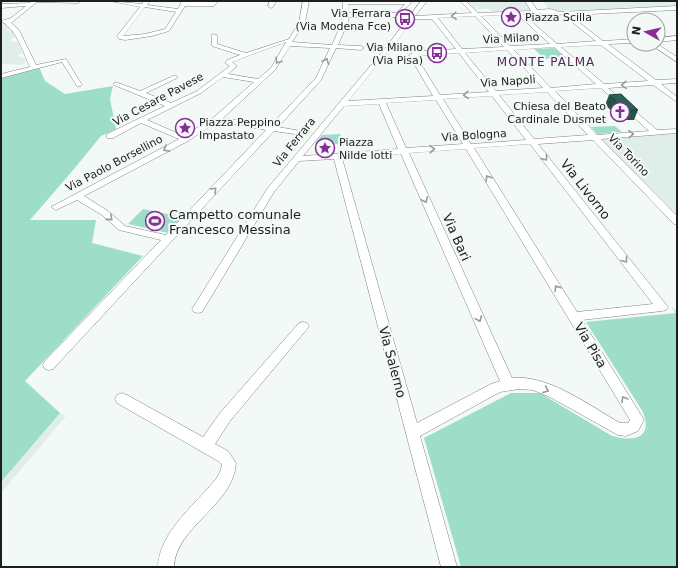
<svg xmlns="http://www.w3.org/2000/svg" width="678" height="568" viewBox="0 0 678 568" font-family="'DejaVu Sans',sans-serif">
<style>
.built{fill:#e0eee9}
.green{fill:#9eddc8}
.lines{fill:none;stroke-linecap:round;stroke-linejoin:round}
.minor-casing{stroke:#7f8482;stroke-width:1}
.minor{fill:#fff;fill-rule:evenodd}
.wall{fill:#225547}
.building{fill:#276352;stroke:#1b4539}
.oneway{stroke:#999a9a}
.labels{text-anchor:middle;stroke-width:4;stroke-linejoin:round;paint-order:stroke}
.far-poi-label{font-size:11px;fill:#1d1f1e;stroke:#f3f9f7;text-anchor:end}
.far-street-label{font-size:11px;fill:#1d1f1e;stroke:#f3f9f7}
.far-neighbourhood-label{font-size:12px;letter-spacing:1px;fill:#53275a;stroke:#f3f9f7}
.street-label{font-size:13px;fill:#1d1f1e;stroke:#f3f9f7}
.poi-label{font-size:13px;fill:#1d1f1e;stroke:#f3f9f7;text-anchor:start}
</style>
<rect width="100%" height="100%" fill="#f3f9f7"/>
<path class="built" d="M467 1H524L530 9 526 11 493 13 489 9H475Z
M543 1H677V7L557 12 549 10Z
M1 22 10 29 7 30V31H12L15 37 11 39 12 42H18L22 53 18 55 19 57 24 58 26 61 22 65 1 64Z
M677 133V215L602 139Z
M60 413 66 416 1 493V482Z"/>
<path class="green" d="M554 48 565 57 545 59 534 49Z
M39 67 45 81 65 94 113 86 110 99 116 129 101 136 74 169 30 220H96L92 243 143 256 25 381 60 413 1 482V78Z
M615 126 622 132 597 134 591 127Z
M340 134 344 146 328 142 325 145 315 143 322 135Z
M143 209 182 217 168 233 128 224Z
M671 306 677 312V567H461L424 438 511 393H540L612 436C634 442 653 439 643 412L586 322 676 313Z"/>
<g class="lines">
<defs>
<path id="minor" d="M32 1H81L78 3 37 2 11 23 19 30 36 65 66 59 82 85 81 86H77L62 62 1 78V74L30 67C22 50 17 30 1 21L11 18 26 6 1 8V4L30 3Z
M110 1 142 4 144 1H150L147 5 178 9 182 1H188L187 2 218 1 214 6H185L169 31 152 36 125 40 119 39 117 36 140 7ZM145 7 176 12 165 29 145 34 123 36Z
M270 1H276L273 7 271 8 268 6Z
M303 1H309L305 22 292 42 332 45 342 22 343 1H413L397 17H348V22L338 45 361 46 364 48 361 50 336 48 321 80 278 127 301 131V135L274 131 53 369 49 370 45 369 43 365 45 361 161 240 119 230 102 215 77 200 56 210 51 207 179 139 141 123 113 138H107V134L165 106 114 85V83H118L140 91 173 76H177V78L146 93 171 103 197 91 230 66 225 63 227 60 240 55 212 46V34L217 35V44L246 53 289 39 299 22ZM348 4H405L396 13H348ZM286 42 271 68 258 79 228 74 237 66 232 62ZM290 46 330 48 316 78 270 126 223 118 275 70ZM223 77 254 82 214 117 184 136 147 120 201 93ZM218 121 266 130 166 235 125 226 108 211 84 196 188 141Z
M421 1H427L415 16 472 13 460 1H466L478 13 531 11 525 1H531L537 10 550 9 560 12 677 6V10L569 15 603 41 634 39V43L608 44 656 80 677 79V83L661 84 677 97V102L653 85 608 88 657 130 677 129V133L601 139 677 216V225L674 224 593 140 538 144 668 307 666 310 662 311 582 320 644 420 638 431 626 436 618 435 550 397 533 390 519 389 500 392 420 436 457 567H441L334 159 299 161 274 192 202 312 198 313 194 312 192 309 267 189 387 46ZM550 13 563 15 596 41 557 44 523 14ZM517 14 550 44 510 46 481 16ZM475 16 504 47 462 49 438 18ZM413 19H432L456 49 425 51 393 46ZM601 45 648 81 604 84 561 47ZM554 47 596 84 551 88 514 50ZM390 49 413 53 409 55 433 96 348 101ZM507 50 543 88 496 91 465 53ZM459 53 489 92 440 95 416 56ZM601 88 649 131 597 135 555 91ZM547 92 588 135 534 139 499 95ZM492 96 526 140 471 144 443 99ZM436 100 463 144 406 148 386 103ZM379 104 398 149 303 156 344 106ZM530 144 653 304 577 312 474 148ZM466 149 630 420 628 423H620C590 406 548 374 512 378L409 153ZM401 154 500 381 491 384 417 423 342 158Z
M677 36V40L658 42V38Z
M650 44H657L677 57V62Z
M303 322 307 323 309 326 307 329 230 421 215 444 228 451 236 463C234 505 175 527 174 567H158C159 532 195 505 216 479L220 472 222 465 218 461 117 403 115 399 117 395 122 393 127 395 203 437 220 413 299 323Z"/>
</defs>
<use href="#minor" class="minor-casing"/>
<use href="#minor" class="minor"/>
</g>
<path class="wall" d="M234 1H244L243 2H237Z
M609 95 638 110 634 120H622L605 105Z"/>
<path class="building" d="M621 94 638 110H626L609 95Z"/>
<defs><path id="oneway-chevron" d="M-2-3.5L2.5 0L-2 3.5" fill="none" stroke-width="1.6" stroke-linecap="round" stroke-linejoin="round"/></defs>
<g class="oneway">
<use href="#oneway-chevron" transform="translate(454 16) rotate(177)"/>
<use href="#oneway-chevron" transform="translate(278 61) rotate(123)"/>
<use href="#oneway-chevron" transform="translate(326 61) rotate(-67)"/>
<use href="#oneway-chevron" transform="translate(624 85) rotate(176)"/>
<use href="#oneway-chevron" transform="translate(466 95) rotate(176)"/>
<use href="#oneway-chevron" transform="translate(631 134) rotate(-4)"/>
<use href="#oneway-chevron" transform="translate(166 149) rotate(152)"/>
<use href="#oneway-chevron" transform="translate(432 149) rotate(-4)"/>
<use href="#oneway-chevron" transform="translate(545 158) rotate(52)"/>
<use href="#oneway-chevron" transform="translate(488 178) rotate(-122)"/>
<use href="#oneway-chevron" transform="translate(214 190) rotate(-46)"/>
<use href="#oneway-chevron" transform="translate(425 200) rotate(66)"/>
<use href="#oneway-chevron" transform="translate(110 218) rotate(41)"/>
<use href="#oneway-chevron" transform="translate(625 260) rotate(52)"/>
<use href="#oneway-chevron" transform="translate(557 288) rotate(-122)"/>
<use href="#oneway-chevron" transform="translate(479 319) rotate(66)"/>
<use href="#oneway-chevron" transform="translate(546 390) rotate(23)"/>
<use href="#oneway-chevron" transform="translate(624 399) rotate(-121)"/>
</g>
<defs>
<symbol id="sight-ring" viewBox="-11 -11 22 22"><circle r="9.5" fill="#f3f9f7" stroke="#892d97" stroke-width="1.5"/><path d="M0-6L1.8-2.2L6-1.7L2.9 1.2L3.7 5.4L0 3.3L-3.7 5.4L-2.9 1.2L-6-1.7L-1.8-2.2Z" fill="#892d97"/></symbol>
<symbol id="bus-ring" viewBox="-11 -11 22 22"><circle r="9.5" fill="#f3f9f7" stroke="#892d97" stroke-width="1.5"/><path d="M-5-6H5V4H4V6H2V4H-2V6H-4V4H-5ZM-3.5-4V0h7V-4ZM-3.5 1.2v1.5H-2V1.2ZM2 1.2v1.5H3.5V1.2Z" fill="#892d97"/></symbol>
<symbol id="church-ring" viewBox="-11 -11 22 22"><circle r="9.5" fill="#f3f9f7" stroke="#892d97" stroke-width="1.5"/><path d="M-1.2-6h2.4v3.5h3.3v2.4h-3.3V6h-2.4V-.1h-3.3v-2.4h3.3Z" fill="#892d97"/></symbol>
<symbol id="stadium-ring" viewBox="-11 -11 22 22"><circle r="9.5" fill="#f3f9f7" stroke="#892d97" stroke-width="1.5"/><path d="M0-5a6.5 5 0 1 0 0 10a6.5 5 0 1 0 0-10ZM-3.5-1.8h7v3.6h-7Z" fill="#892d97"/></symbol>
</defs>
<g fill-rule="evenodd">
<use href="#sight-ring" x="500" y="6" width="22" height="22"/>
<use href="#bus-ring" x="394" y="8" width="22" height="22"/>
<use href="#bus-ring" x="426" y="42" width="22" height="22"/>
<use href="#church-ring" x="609" y="101" width="22" height="22"/>
<use href="#sight-ring" x="174" y="117" width="22" height="22"/>
<use href="#sight-ring" x="314" y="137" width="22" height="22"/>
<use href="#stadium-ring" x="144" y="210" width="22" height="22"/>
</g>
<g class="labels">
<g class="far-poi-label">
<text x="391" y="17">Via Ferrara<tspan x="391" dy="13">(Via Modena Fce)</tspan></text>
<text x="525" y="21" text-anchor="start">Piazza Scilla</text>
<text x="423" y="51">Via Milano<tspan x="423" dy="13">(Via Pisa)</tspan></text>
<text x="606" y="110">Chiesa del Beato<tspan x="606" dy="13">Cardinale Dusmet</tspan></text>
<text x="199" y="126" text-anchor="start">Piazza Peppino<tspan x="199" dy="13">Impastato</tspan></text>
<text x="339" y="146" text-anchor="start">Piazza<tspan x="339" dy="13">Nilde Iotti</tspan></text>
</g>
<g class="far-street-label">
<text transform="translate(511 38) rotate(-3)" y="4">Via Milano</text>
<text transform="translate(508 81) rotate(-4)" y="4">Via Napoli</text>
<text transform="translate(158 99) rotate(-28)" y="4">Via Cesare Pavese</text>
<text transform="translate(474 135) rotate(-4)" y="4">Via Bologna</text>
<text transform="translate(294 142) rotate(-51)" y="4">Via Ferrara</text>
<text transform="translate(629 155) rotate(46)" y="4">Via Torino</text>
<text transform="translate(114 163) rotate(-28)" y="4">Via Paolo Borsellino</text>
</g>
<g class="far-neighbourhood-label">
<text x="546" y="66">MONTE PALMA</text>
</g>
<g class="street-label">
<text transform="translate(586 189) rotate(52)" y="5">Via Livorno</text>
<text transform="translate(457 237) rotate(66)" y="5">Via Bari</text>
<text transform="translate(591 345) rotate(59)" y="5">Via Pisa</text>
<text transform="translate(393 362) rotate(75)" y="5">Via Salerno</text>
</g>
<g class="poi-label">
<text x="169" y="219">Campetto comunale<tspan x="169" dy="15">Francesco Messina</tspan></text>
</g>
</g>
<rect width="678" height="568" fill="none" stroke="#1d1f1e" stroke-width="4"/>
<g transform="translate(646 32) rotate(278)"><circle r="19" fill="#f3f9f7" stroke="#9da2a0"/>
<path d="M0-3L7 15L0 10L-7 15Z" fill="#892d97"/>
<text y="-6" font-size="11" font-weight="bold" text-anchor="middle" fill="#1d1f1e">N</text>
</g>
</svg>
